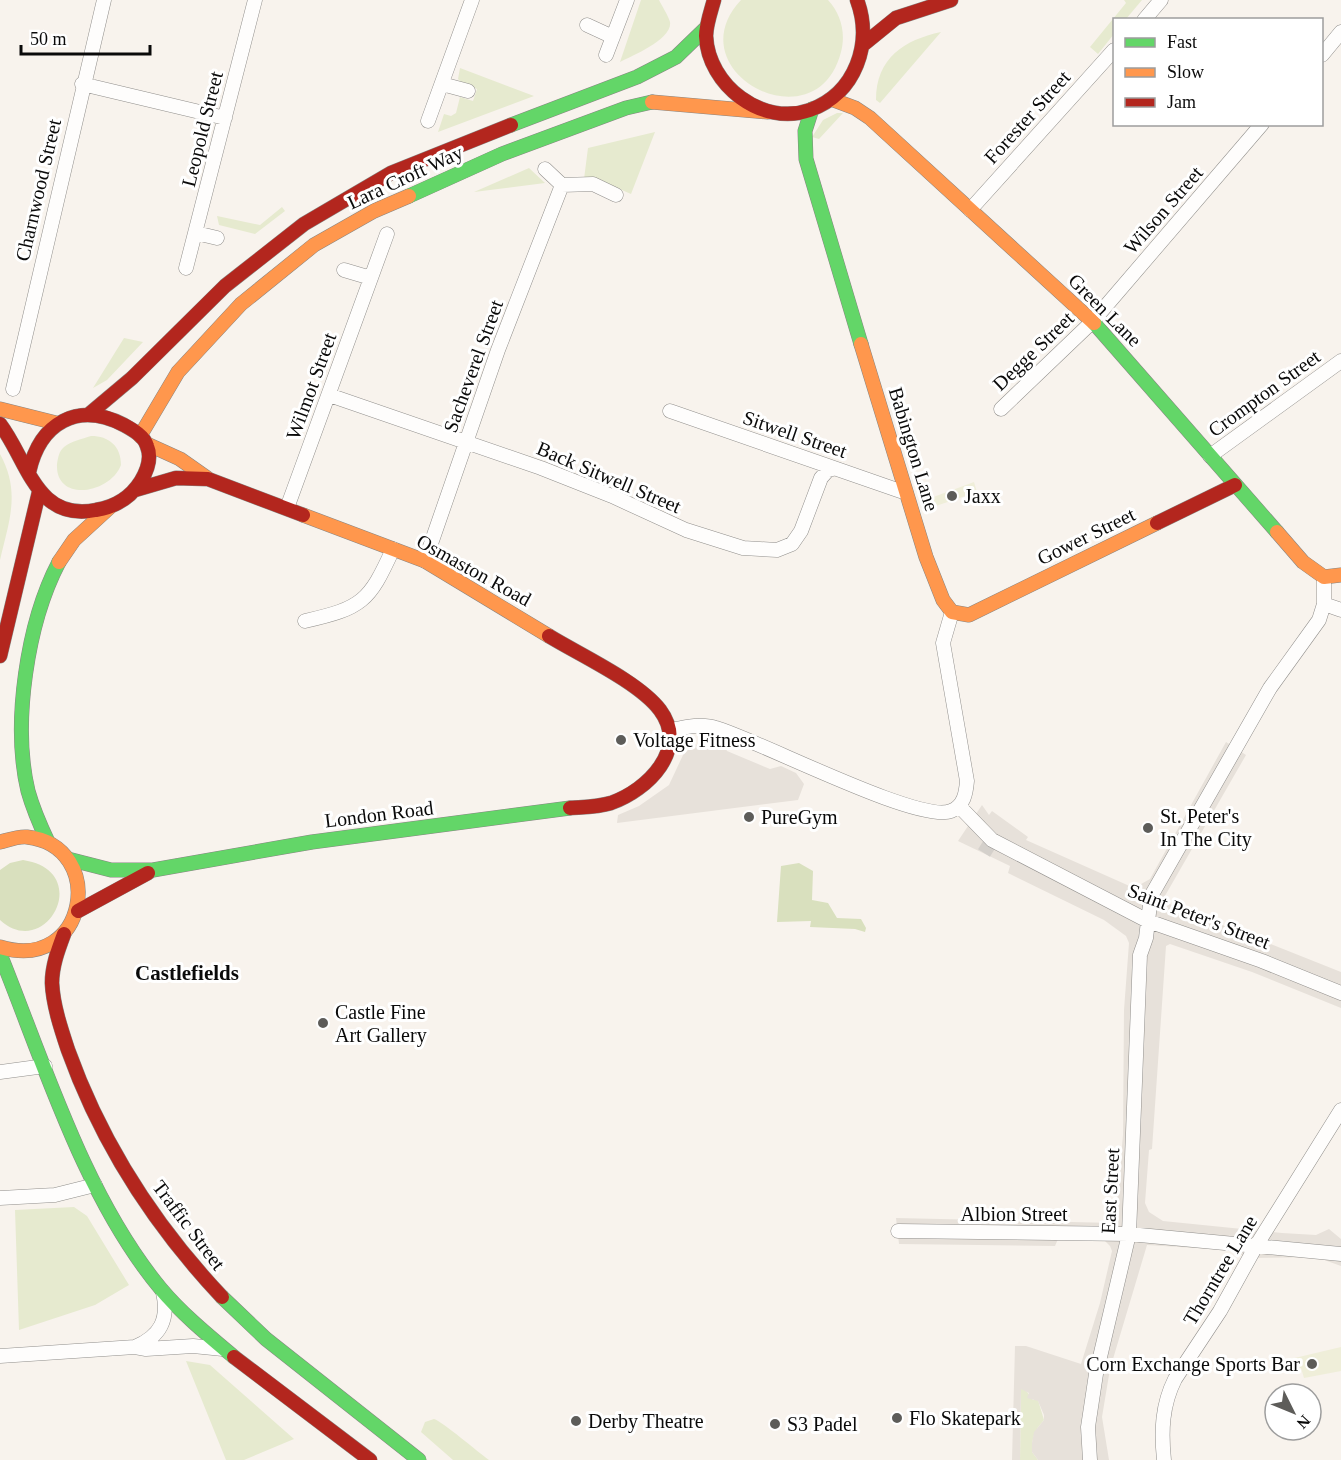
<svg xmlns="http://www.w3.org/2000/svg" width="1341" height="1460" viewBox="0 0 1341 1460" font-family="Georgia,serif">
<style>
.green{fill:#e6eacf}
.forest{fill:#d9e0be}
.pitch{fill:#efeed9}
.plaza{fill:#e7e1da}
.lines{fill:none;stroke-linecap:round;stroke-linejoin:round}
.street-tunnel{stroke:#d4d0cb;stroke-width:14;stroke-dasharray:14 7;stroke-linecap:butt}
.street-casing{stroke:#918f8c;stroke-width:15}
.fast-casing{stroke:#888683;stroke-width:15}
.slow-casing{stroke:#888683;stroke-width:15}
.jam-casing{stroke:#888683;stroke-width:15}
.street{stroke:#fefdfc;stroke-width:14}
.fast{stroke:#63d668;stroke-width:14}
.slow{stroke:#ff974d;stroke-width:14}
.jam{stroke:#b3261e;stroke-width:14}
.poi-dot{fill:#5d5c59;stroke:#fff;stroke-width:2}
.labels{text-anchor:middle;stroke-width:6;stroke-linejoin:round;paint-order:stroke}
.street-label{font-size:20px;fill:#0a0a0a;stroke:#fff}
.poi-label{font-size:20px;fill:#0a0a0a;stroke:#fff;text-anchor:start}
.neighbourhood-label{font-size:21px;font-weight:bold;fill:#0a0a0a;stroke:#fff}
</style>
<rect width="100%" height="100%" fill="#f8f3ed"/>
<path class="green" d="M641 0H659C662 6 668 15 670 22 673 39 632 56 620 62Z
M741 0H828C841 14 846 33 841 52 817 147 674 72 741 0Z
M1124 0H1142L1126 19 1114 20V34L1098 54 1090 47 1126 3Z
M941 32 880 103 876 100C876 58 904 40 941 32Z
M460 68 534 96 438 132 444 114 451 116 456 113 460 97 473 101 477 89 463 84 458 79Z
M837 113H843L819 139 812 137 823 120Z
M655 132 631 194 599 180 584 179 588 148Z
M529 168 545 183 474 192Z
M282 207 285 211 255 234 219 225 217 216 260 225Z
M124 338 143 342 107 380 93 388Z
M91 436C109 436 121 446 121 465 110 494 55 503 57 464 58 458 59 451 64 447 71 441 82 439 91 436Z
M0 454C21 492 9 521 0 560Z
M74 1207 87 1216 129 1285 95 1305 19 1330 15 1210Z
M186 1361 210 1365 294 1439 244 1460H226Z
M1021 1389H1025L1033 1400H1038L1044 1420C1034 1431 1032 1437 1032 1452L1038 1460H1020Z
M434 1419C443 1422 478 1452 489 1460H453L421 1432 425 1422Z"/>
<path class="forest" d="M23 860C95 871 46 962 0 920V870L10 863Z
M799 863 813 871 812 900 828 903 837 918 861 919 866 928 865 932 855 929 810 927 811 921 777 922 781 866Z"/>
<path class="pitch" d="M974 482 977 492 930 508 928 499Z
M1341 1347V1371L1304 1378 1301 1368H1284L1282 1361Z"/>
<path class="plaza" d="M714 740 722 741 727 751 770 769 781 766 796 773 804 784 798 800 617 823 618 815 639 806 669 785 683 755 692 746Z
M1226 742 1246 755 1162 901 1341 972V1008L1252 972 1170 944 1166 946 1152 1149 1149 1150 1145 1203 1149 1212 1163 1221 1282 1233 1316 1235 1329 1229 1341 1239V1266L1316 1257 1250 1258 1228 1250 1147 1245 1110 1369 1102 1417 1109 1460H1038L1032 1452V1443L1034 1432 1044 1420V1415L1038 1401 1027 1398 1029 1393 1021 1389 1020 1460H1012L1015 1346H1026L1081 1364 1100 1303 1112 1251 1110 1246 1104 1240 1058 1239 1055 1246 899 1244 896 1218 1115 1223 1123 1135 1124 1010 1129 943 1126 936 1104 920 1008 873 1010 866 958 841 982 805 989 815 992 811 1028 837 1026 840 1134 888 1150 879Z"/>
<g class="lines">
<path class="street-tunnel" d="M984 853 992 840"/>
<defs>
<path id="street" d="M1144 20 1161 0
M587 25 613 37
M606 55 627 0
M1322 55 1341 32
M82 84 225 118
M442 84 468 91
M428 121 472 0
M545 169 562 185 593 184 616 195
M970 210 1114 50
M196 233 217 238
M186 268 255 0
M344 270 371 278
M13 389 104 0
M329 395 541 468 612 496 686 530 743 548 777 550 792 544 801 531 821 478 828 470 833 469
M1001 409 1093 321 1262 124
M670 411 906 493
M1210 456 1341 361
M287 508 387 234
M425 561 498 350 562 185
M1324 604 1341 610
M305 621C362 608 369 602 393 549
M671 730C685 727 702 723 716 728 758 740 919 824 951 811 964 806 966 793 967 781L943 643 952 612
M959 806 992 840 1148 921 1262 961 1341 993
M0 1072 45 1066
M0 1198 55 1195 95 1185
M898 1231 1129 1234 1341 1254
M135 1347C161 1336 169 1319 163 1292
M0 1356 135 1347 146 1349 193 1346 223 1349
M1090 1460 1088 1427 1096 1374 1129 1234 1140 955 1146 938 1151 896 1270 688 1319 620 1324 604V577
M1164 1460C1161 1431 1162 1405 1175 1379L1220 1311 1256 1246 1341 1110"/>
<path id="fast" d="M812 109 805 131 806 159 861 344
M511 125 637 77 676 57 706 28
M409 196 502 154 626 108 652 102
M1094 323 1277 532
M48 842C40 825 33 809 28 791 12 724 27 623 59 562
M68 859 111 870H153L312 842 570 808
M0 954C44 1063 85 1198 161 1289 182 1314 209 1336 234 1357
M222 1297 266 1339 419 1460"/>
<path id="slow" d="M831 99 855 108 870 118 1094 323
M652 102 768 112
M861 344 926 557 943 600 952 612 969 615 1157 523
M0 409 56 423
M140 436 178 372 241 304 314 245 374 211 409 196
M147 444 180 459 207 478
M303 515 425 561 549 636
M1277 532 1303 562 1324 577 1341 575
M59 562 74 540 110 507
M0 842C8 840 19 836 27 837 108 846 88 974 0 947"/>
<path id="jam" d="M714 0C711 11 706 25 706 36 708 85 762 127 810 110 856 93 873 43 857 0
M864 44 896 18 951 0
M88 415 132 378 225 286 304 224 391 173 511 125
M0 424C28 461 36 522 96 510 115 507 131 497 141 481 147 471 152 458 147 446 144 436 133 430 124 425 77 401 40 423 29 472
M135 490 176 478 208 479 303 515
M1157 523 1235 485
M549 636C580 655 639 682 660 710 689 749 648 790 611 803 598 807 583 807 570 808
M0 656 39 492
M78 911 148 873
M64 934C58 950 52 966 52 983 53 1005 61 1029 68 1050 101 1142 155 1226 222 1297
M234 1357 370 1460"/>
</defs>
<use href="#street" class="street-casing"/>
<use href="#fast" class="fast-casing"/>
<use href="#slow" class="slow-casing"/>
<use href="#jam" class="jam-casing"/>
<use href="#street" class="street"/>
<use href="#fast" class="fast"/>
<use href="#slow" class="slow"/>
<use href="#jam" class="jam"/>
</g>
<g class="poi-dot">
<circle cx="952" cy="496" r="6"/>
<circle cx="621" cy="740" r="6"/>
<circle cx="749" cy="817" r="6"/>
<circle cx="1148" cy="828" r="6"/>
<circle cx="323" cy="1023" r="6"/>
<circle cx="1312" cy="1364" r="6"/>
<circle cx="897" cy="1418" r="6"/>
<circle cx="576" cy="1421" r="6"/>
<circle cx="775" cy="1424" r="6"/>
</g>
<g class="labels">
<g class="street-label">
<text transform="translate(1027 117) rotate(-48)" y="7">Forester Street</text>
<text transform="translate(202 129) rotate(-76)" y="7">Leopold Street</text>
<text transform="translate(405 177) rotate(-25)" y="7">Lara Croft Way</text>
<text transform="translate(38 190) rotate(-77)" y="7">Charnwood Street</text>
<text transform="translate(1163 210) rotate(-49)" y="7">Wilson Street</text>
<text transform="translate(1105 310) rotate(45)" y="7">Green Lane</text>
<text transform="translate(1033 351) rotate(-44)" y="7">Degge Street</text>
<text transform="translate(473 366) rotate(-70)" y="7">Sacheverel Street</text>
<text transform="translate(311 386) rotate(-70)" y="7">Wilmot Street</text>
<text transform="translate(1264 393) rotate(-36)" y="7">Crompton Street</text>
<text transform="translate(795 434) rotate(19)" y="7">Sitwell Street</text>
<text transform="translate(914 449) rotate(73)" y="7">Babington Lane</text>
<text transform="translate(609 477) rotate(23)" y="7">Back Sitwell Street</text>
<text transform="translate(1086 536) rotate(-26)" y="7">Gower Street</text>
<text transform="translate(474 570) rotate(29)" y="7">Osmaston Road</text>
<text transform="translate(379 814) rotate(-7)" y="7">London Road</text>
<text transform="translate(1199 916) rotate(21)" y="7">Saint Peter's Street</text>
<text transform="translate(1110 1191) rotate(-87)" y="7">East Street</text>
<text x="1014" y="1221">Albion Street</text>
<text transform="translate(189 1225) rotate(53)" y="7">Traffic Street</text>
<text transform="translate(1220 1270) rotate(-59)" y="7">Thorntree Lane</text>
</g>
<g class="poi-label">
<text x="964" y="503">Jaxx</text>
<text x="633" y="747">Voltage Fitness</text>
<text x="1160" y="823">St. Peter's<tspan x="1160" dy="23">In The City</tspan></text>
<text x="761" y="824">PureGym</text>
<text x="335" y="1019">Castle Fine<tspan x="335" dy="23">Art Gallery</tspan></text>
<text x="1300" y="1371" text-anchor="end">Corn Exchange Sports Bar</text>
<text x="909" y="1425">Flo Skatepark</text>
<text x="588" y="1428">Derby Theatre</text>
<text x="787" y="1431">S3 Padel</text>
</g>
<g class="neighbourhood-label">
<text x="187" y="980">Castlefields</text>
</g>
</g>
<rect x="1113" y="18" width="210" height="108" fill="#ffffff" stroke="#9d9d9d" stroke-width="1.5"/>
<rect x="1125" y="38" width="30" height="9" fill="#63d668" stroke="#9d9d9d" stroke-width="1.5"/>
<text x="1167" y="48" font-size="18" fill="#0a0a0a">Fast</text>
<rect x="1125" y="68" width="30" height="9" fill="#ff974d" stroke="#9d9d9d" stroke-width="1.5"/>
<text x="1167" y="78" font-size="18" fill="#0a0a0a">Slow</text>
<rect x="1125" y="98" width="30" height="9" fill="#b3261e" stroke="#9d9d9d" stroke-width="1.5"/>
<text x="1167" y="108" font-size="18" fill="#0a0a0a">Jam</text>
<g transform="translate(1293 1412) rotate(133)"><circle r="28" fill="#ffffff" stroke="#9d9d9d" stroke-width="1.5"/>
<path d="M0-4.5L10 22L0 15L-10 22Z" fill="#5d5c59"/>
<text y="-9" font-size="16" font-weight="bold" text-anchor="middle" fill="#0a0a0a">N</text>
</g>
<path d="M21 45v9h129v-9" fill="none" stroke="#0a0a0a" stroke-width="3"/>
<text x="30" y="45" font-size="18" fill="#0a0a0a" stroke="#ffffff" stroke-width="4.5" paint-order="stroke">50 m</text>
</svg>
